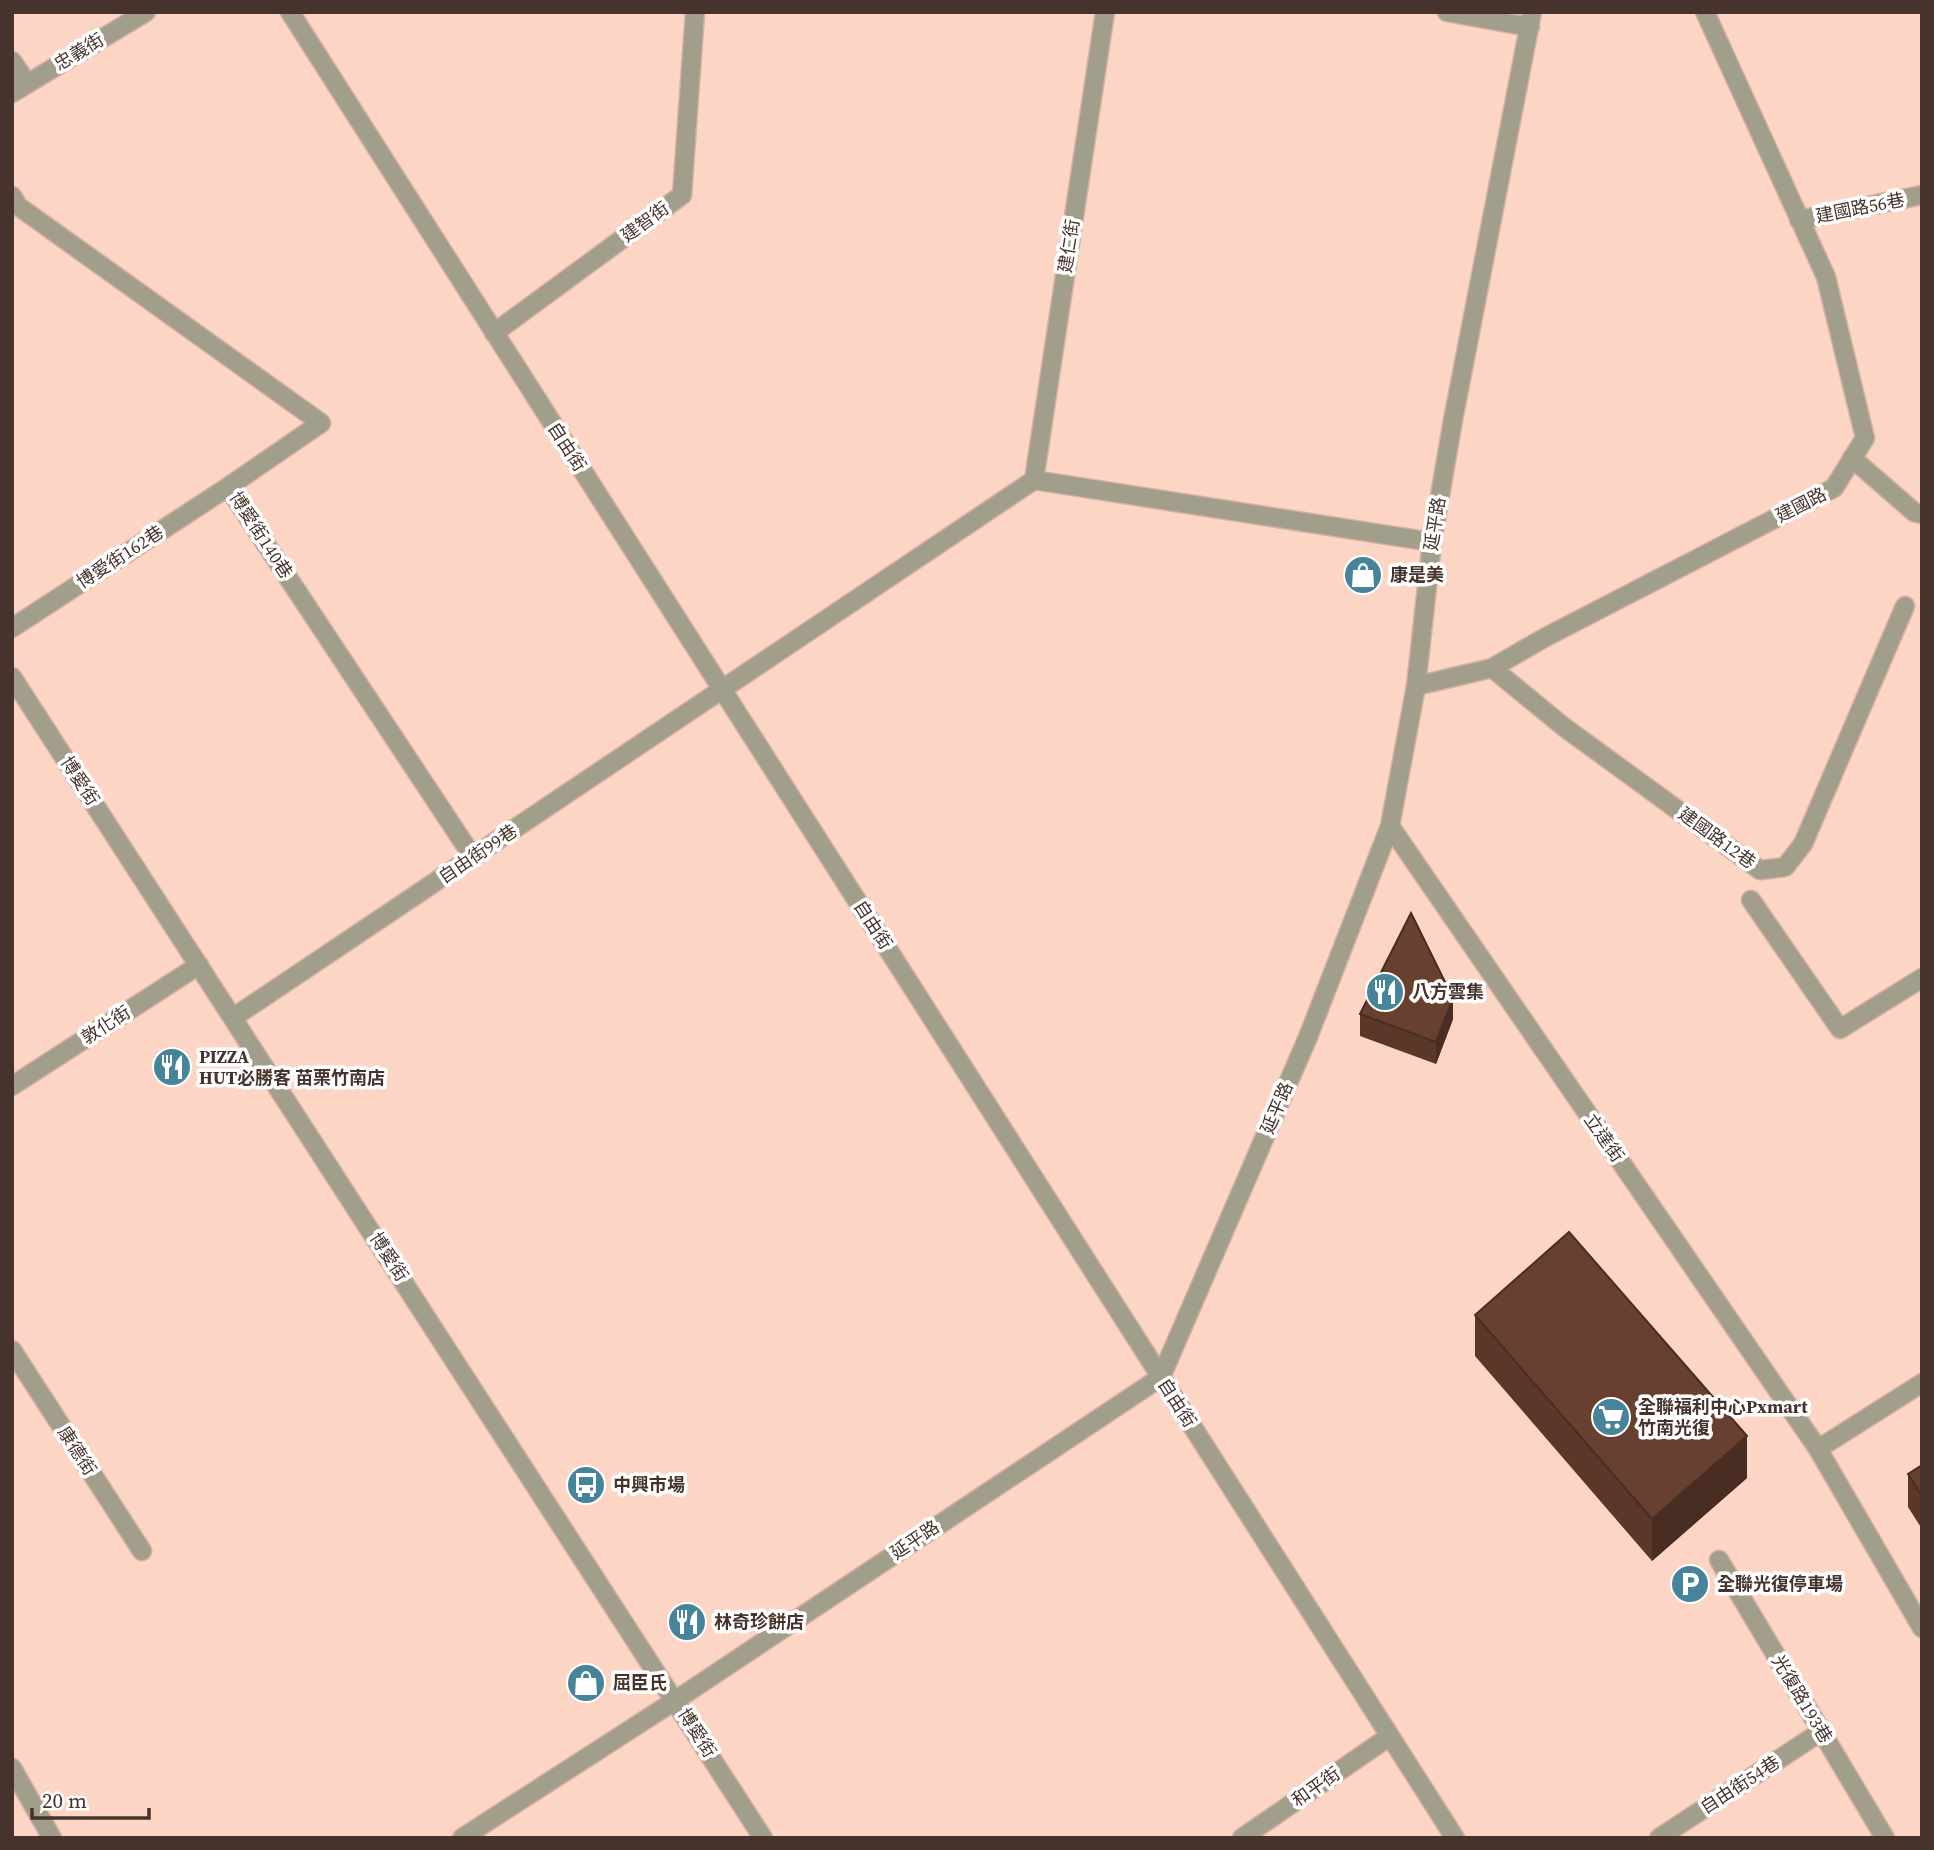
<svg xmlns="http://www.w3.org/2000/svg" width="1934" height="1850" viewBox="0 0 1934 1850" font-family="'Source Serif 4','Noto Sans TC',serif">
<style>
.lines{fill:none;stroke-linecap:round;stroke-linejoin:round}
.minor-casing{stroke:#d5b1a3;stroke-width:21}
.minor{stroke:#a19f8b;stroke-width:18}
.wall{fill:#593729}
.shaded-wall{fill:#492d22}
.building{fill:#684030;stroke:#492d22;stroke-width:2}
.labels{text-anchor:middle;stroke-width:7;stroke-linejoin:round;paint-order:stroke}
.street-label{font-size:18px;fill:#46332b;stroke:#fff}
.poi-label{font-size:18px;font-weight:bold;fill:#46332b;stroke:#fff;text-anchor:start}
</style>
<rect width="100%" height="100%" fill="#fdd5c5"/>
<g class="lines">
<defs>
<path id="minor" d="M290 12 1455 1838
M1447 12 1530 27
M12 61 27 83
M12 93 146 12
M12 196 18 206 321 423 228 487 473 857
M1799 220 1922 195
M494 333 682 195 695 12
M1852 458 1914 512 1922 514
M1034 480 1105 12
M12 628 228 487
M1492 668 1564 727 1760 870 1785 867 1803 844 1905 606
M12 677 763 1838
M1416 686 1492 668 1544 638 1834 488 1865 438 1826 277 1705 12
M1390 826 1818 1449 1922 1628
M1751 900 1840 1029 1922 978
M234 1017 1034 480 1432 542
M12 1086 199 965
M12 1350 142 1551
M1818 1449 1922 1383
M1719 1560 1885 1838
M12 1768 52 1838
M462 1838 676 1700 1161 1377 1308 1037 1390 826 1416 686 1432 542 1453 420 1532 12
M1242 1838 1390 1736
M1659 1838 1822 1731"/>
</defs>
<use href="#minor" class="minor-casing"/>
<use href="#minor" class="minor"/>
</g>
<path class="wall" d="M1360 1014 1453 1019 1436 1064 1360 1036Z
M1475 1315 1747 1478 1652 1561 1475 1356Z
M1922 1465V1529L1908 1507V1474Z"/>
<path class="shaded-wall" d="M1453 998V1019L1436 1064V1042Z
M1747 1436V1478L1652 1561V1519Z"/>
<path class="building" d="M1411 913 1453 998 1436 1042 1360 1014Z
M1569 1232 1747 1436 1652 1519 1475 1315Z
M1922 1465V1496L1908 1474Z"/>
<defs>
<symbol id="shop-disc" viewBox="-11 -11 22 22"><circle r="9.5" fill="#458499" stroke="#fff"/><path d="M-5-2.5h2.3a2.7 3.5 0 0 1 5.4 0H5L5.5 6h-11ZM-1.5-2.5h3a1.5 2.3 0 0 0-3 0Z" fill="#fff"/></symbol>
<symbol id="restaurant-disc" viewBox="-11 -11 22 22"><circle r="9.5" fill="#458499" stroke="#fff"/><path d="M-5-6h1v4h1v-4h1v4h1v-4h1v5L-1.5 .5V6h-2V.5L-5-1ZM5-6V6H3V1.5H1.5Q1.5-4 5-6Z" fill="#fff"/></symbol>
<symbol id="supermarket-disc" viewBox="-11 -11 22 22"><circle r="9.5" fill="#458499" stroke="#fff"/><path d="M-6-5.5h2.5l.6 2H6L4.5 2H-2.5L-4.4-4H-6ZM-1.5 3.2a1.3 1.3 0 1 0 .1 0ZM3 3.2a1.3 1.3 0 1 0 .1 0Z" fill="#fff"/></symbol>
<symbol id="bus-disc" viewBox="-11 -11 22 22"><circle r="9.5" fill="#458499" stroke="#fff"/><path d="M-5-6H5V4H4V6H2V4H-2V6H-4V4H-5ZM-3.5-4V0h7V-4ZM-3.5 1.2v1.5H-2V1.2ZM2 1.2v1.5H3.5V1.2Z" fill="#fff"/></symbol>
<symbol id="parking-disc" viewBox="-11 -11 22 22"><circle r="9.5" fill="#458499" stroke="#fff"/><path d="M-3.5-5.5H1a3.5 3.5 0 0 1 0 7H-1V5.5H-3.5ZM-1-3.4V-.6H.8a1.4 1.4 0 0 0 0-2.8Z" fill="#fff"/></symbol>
</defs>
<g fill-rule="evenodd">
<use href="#shop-disc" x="1341" y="553" width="44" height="44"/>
<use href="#restaurant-disc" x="1363" y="970" width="44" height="44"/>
<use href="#restaurant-disc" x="150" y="1045" width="44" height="44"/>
<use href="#supermarket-disc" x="1589" y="1395" width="44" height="44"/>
<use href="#bus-disc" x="564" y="1463" width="44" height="44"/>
<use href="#parking-disc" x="1668" y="1562" width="44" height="44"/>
<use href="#restaurant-disc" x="665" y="1600" width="44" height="44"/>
<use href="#shop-disc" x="564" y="1661" width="44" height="44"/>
</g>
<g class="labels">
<g class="street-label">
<text transform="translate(79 52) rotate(-31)" y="6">忠義街</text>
<text transform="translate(1860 208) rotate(-11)" y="6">建國路56巷</text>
<text transform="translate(645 222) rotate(-36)" y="6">建智街</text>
<text transform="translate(1069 246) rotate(-81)" y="6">建仁街</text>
<text transform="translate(567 447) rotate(57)" y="6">自由街</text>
<text transform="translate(1801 505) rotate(-27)" y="6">建國路</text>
<text transform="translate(1435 524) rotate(-81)" y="6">延平路</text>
<text transform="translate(261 535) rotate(57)" y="6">博愛街140巷</text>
<text transform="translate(120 557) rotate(-33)" y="6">博愛街162巷</text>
<text transform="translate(80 781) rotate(57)" y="6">博愛街</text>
<text transform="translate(1717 838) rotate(36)" y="6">建國路12巷</text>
<text transform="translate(478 854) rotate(-34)" y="6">自由街99巷</text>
<text transform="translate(873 925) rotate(57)" y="6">自由街</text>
<text transform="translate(106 1025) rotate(-33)" y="6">敦化街</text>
<text transform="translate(1277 1108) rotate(-67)" y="6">延平路</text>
<text transform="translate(1604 1138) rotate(55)" y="6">立達街</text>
<text transform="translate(389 1257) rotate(57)" y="6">博愛街</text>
<text transform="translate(1177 1403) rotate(57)" y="6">自由街</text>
<text transform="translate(77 1451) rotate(57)" y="6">康德街</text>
<text transform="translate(915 1540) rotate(-34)" y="6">延平路</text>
<text transform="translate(1802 1699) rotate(59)" y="6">光復路193巷</text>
<text transform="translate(697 1733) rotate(58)" y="6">博愛街</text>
<text transform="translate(1740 1785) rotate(-33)" y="6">自由街54巷</text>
<text transform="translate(1316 1787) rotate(-35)" y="6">和平街</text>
</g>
<g class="poi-label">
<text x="1390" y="581">康是美</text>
<text x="1412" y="998">八方雲集</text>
<text x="199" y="1063">PIZZA<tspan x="199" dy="21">HUT必勝客 苗栗竹南店</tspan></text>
<text x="1638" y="1413">全聯福利中心Pxmart<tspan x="1638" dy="21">竹南光復</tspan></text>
<text x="613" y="1491">中興市場</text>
<text x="1717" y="1590">全聯光復停車場</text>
<text x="714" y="1628">林奇珍餅店</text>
<text x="613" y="1689">屈臣氏</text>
</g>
</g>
<rect width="1934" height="1850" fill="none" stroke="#46332b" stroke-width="28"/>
<path d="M32 1808v10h117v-10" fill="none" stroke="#46332b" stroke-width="3.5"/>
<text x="42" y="1808" font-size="21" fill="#46332b" stroke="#ffffff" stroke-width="5" paint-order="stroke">20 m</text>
</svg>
